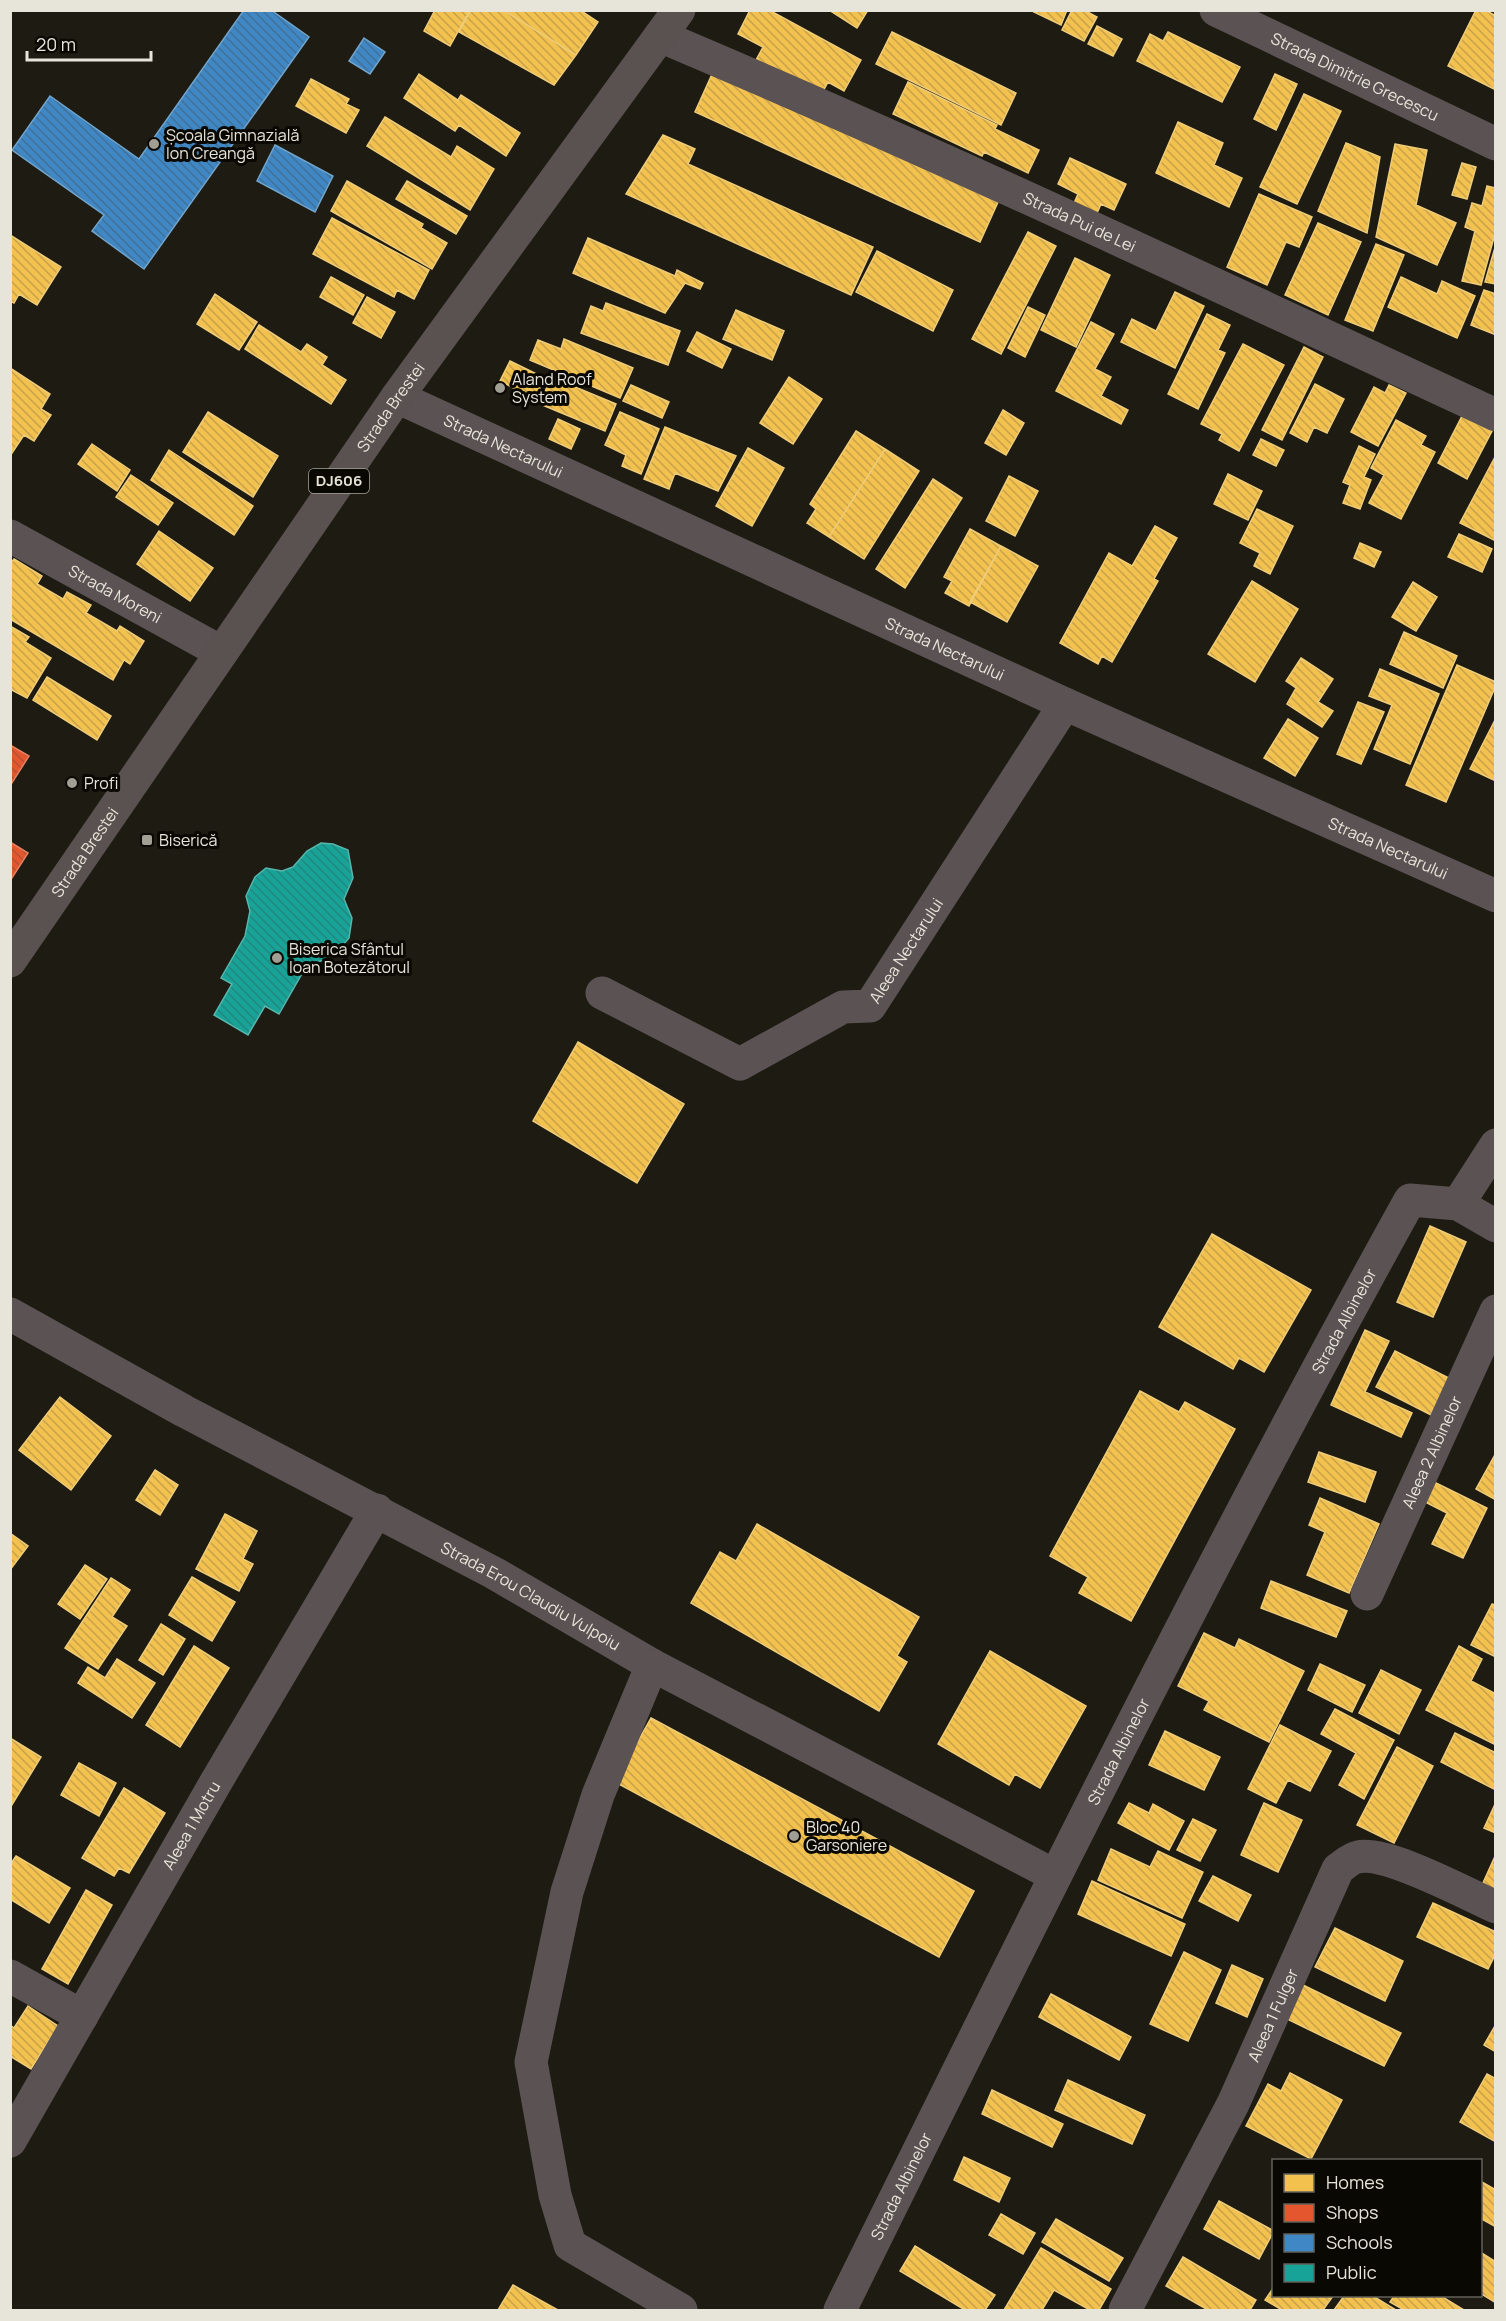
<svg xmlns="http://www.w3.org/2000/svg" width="1506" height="2321" viewBox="0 0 1506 2321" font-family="Manrope,sans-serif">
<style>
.homes{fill:url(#homes-back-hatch);stroke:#efcc78;stroke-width:1.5}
.shops{fill:url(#shops-back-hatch);stroke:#e58161;stroke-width:1.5}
.schools{fill:url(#schools-back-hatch);stroke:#71a4cb;stroke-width:1.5}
.public{fill:url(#public-back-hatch);stroke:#55b6ac;stroke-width:1.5}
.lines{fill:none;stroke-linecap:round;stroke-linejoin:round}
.minor{stroke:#5a5253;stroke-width:33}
.primary{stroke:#5a5250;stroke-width:33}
.poi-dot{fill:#a19e93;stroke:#0a0803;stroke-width:2}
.labels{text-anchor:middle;stroke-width:6;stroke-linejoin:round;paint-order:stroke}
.shield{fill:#0a0803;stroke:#a5a299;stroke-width:1.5}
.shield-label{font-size:15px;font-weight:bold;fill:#e7e4d9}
.street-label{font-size:16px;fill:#e7e4d9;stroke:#0a0803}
.poi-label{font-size:16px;fill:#e7e4d9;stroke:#0a0803;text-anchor:start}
</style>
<defs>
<pattern id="homes-back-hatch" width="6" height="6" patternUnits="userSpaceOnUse" patternTransform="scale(1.5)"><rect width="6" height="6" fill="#f2c14e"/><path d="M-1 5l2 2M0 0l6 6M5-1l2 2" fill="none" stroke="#c7a24b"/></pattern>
<pattern id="shops-back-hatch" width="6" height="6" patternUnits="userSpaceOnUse" patternTransform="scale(1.5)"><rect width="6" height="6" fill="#e4572e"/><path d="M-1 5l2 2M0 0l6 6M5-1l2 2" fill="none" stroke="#b45134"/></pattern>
<pattern id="schools-back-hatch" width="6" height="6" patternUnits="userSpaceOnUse" patternTransform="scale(1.5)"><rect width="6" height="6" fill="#3f88c5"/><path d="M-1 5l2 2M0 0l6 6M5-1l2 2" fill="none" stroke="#417097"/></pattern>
<pattern id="public-back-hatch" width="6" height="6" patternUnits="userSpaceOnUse" patternTransform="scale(1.5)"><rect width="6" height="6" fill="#17a398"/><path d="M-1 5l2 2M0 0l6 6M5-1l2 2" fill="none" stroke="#25867e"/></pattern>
</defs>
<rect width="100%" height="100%" fill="#1e1b12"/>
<path class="homes" d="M435 10H470L450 46 424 31Z
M471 10H503L576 55 554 85 459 32Z
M503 10H580L598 22 576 55Z
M750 10H769L861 60 844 91 828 82 820 97 755 62 763 47 738 34Z
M829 10H868L857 28Z
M1030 10H1067L1061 25Z
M1072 10H1084L1097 17 1084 41 1062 30Z
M1476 10H1485L1496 16V90L1448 66Z
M1097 26 1122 39 1113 56 1088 44Z
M892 32 1016 93 1001 125 876 64Z
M1168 32 1240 67 1222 102 1137 61 1150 34 1163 41Z
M713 72 998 202 980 242 695 112Z
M419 74 458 100 461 95 520 133 506 156 459 125 455 131 404 98Z
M1275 74 1297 84 1276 130 1254 119Z
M311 79 349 99 346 104 359 110 346 133 296 106Z
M908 82 997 125 995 129 1039 150 1028 173 984 152 982 156 893 114Z
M1304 94 1341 111 1297 204 1260 187Z
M385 117 451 157 457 146 494 169 470 210 367 146Z
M1178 122 1223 143 1214 165 1242 178 1229 207 1156 173Z
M663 135 695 149 688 164 873 247 851 295 626 194Z
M1346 143 1380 157 1367 233 1318 211Z
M1395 144 1427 150 1416 205 1456 223 1437 265 1376 237Z
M1070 158 1126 184 1114 210 1101 204 1097 213 1074 203 1078 194 1058 184Z
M1462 163 1476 167 1467 199 1452 195Z
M347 181 423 224 421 228 447 243 432 269 331 211Z
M407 181 467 216 456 234 396 199Z
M1487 186 1496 188V230L1481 285 1462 281 1475 231 1465 227 1472 203 1482 206Z
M1259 194 1312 217 1299 247 1286 242 1267 285 1227 267Z
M332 218 429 270 414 299 397 290 394 297 313 254Z
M1318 223 1361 242 1328 315 1285 295Z
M1028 232 1056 246 1001 354 972 339Z
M10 235 61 267 37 305 19 294 14 303 10 301Z
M588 238 675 276 677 270 703 283 700 289 685 283 665 313 573 273Z
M1376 244 1404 255 1373 331 1345 320Z
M1496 244V284L1485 282Z
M877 251 953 290 933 331 856 292Z
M1075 258 1110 275 1076 347 1041 330Z
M331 277 364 295 353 315 320 297Z
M1401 277 1437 294 1442 281 1475 296 1457 338 1388 307Z
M1484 290 1496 294V335L1471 325Z
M1175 292 1204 306 1175 368 1121 342 1132 319 1156 331Z
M215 294 257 322 239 350 197 324Z
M367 297 395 312 381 338 353 323Z
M606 303 680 331 668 365 581 333 591 306 603 311Z
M1028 307 1045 315 1025 357 1008 348Z
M736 310 784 331 772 360 723 339Z
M1207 314 1230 325 1218 350 1225 353 1198 409 1168 394Z
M1091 322 1114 334 1095 369 1111 377 1101 396 1128 410 1121 424 1056 391Z
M259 325 301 352 307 344 327 357 322 365 346 380 331 404 245 349Z
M697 332 731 349 722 368 687 351Z
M564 339 633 368 620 398 530 360 538 340 561 349Z
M1243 344 1284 365 1239 451 1219 440 1222 434 1201 424Z
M1304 347 1323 357 1282 440 1262 430Z
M510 361 545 378 535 399 500 381Z
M10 368 50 394 41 409 51 415 34 441 24 435 10 456Z
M551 377 616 404 605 431 540 404Z
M789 377 822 399 793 444 760 423Z
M1315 384 1344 399 1327 433 1314 427 1307 442 1290 433Z
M631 385 669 402 662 418 623 401Z
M1389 385 1406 393 1378 446 1351 432 1374 387 1385 393Z
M1003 410 1024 423 1006 455 985 443Z
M208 412 278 456 253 497 183 452Z
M620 412 659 429 641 474 622 466 626 455 605 445Z
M1462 416 1492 431 1467 479 1438 463Z
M558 419 580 429 571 449 549 439Z
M1396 420 1426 436 1421 445 1435 452 1401 519 1369 503 1384 475 1371 468Z
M665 427 736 456 718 491 675 473 669 489 644 479Z
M856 431 885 449 829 537 807 523 816 509 810 504Z
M1261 439 1284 450 1276 466 1253 455Z
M92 444 130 470 117 491 78 464Z
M1359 446 1375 454 1364 477 1371 480 1360 509 1343 503 1350 485 1343 482Z
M748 448 784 468 752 526 716 506Z
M885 449 919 471 864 559 829 537Z
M169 450 253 506 234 535 151 480Z
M1496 455V541L1460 523Z
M1228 474 1262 491 1248 520 1214 504Z
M131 475 173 503 158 525 116 497Z
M1009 476 1038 491 1015 536 986 521Z
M933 479 962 498 905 588 876 569Z
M1257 509 1293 526 1270 574 1254 566 1260 553 1240 543Z
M1155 526 1177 538 1154 579 1158 581 1112 662 1102 656 1098 664 1060 643 1109 553 1132 566Z
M970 529 1001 546 969 606 945 593 952 581 944 577Z
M159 531 213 568 190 601 137 564Z
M1459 534 1492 549 1482 572 1448 557Z
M1360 543 1381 552 1374 567 1354 558Z
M1001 546 1038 566 1007 622 970 602Z
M14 559 42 576 37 584 63 599 67 592 91 605 86 613 117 631 120 626 144 641 130 664 124 660 113 680 10 619V564Z
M1252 581 1298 609 1255 682 1208 654Z
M1413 582 1437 597 1416 631 1392 617Z
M10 626 29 637 25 642 51 658 27 698 10 689Z
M1404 632 1457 656 1443 688 1390 664Z
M1301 658 1333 679 1318 702 1333 711 1322 727 1287 704 1296 688 1286 681Z
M1457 665 1496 682V685L1446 802 1406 785Z
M1380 669 1439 694 1410 764 1374 749 1392 705 1369 696Z
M47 677 111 716 97 740 33 700Z
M1358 702 1384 712 1361 764 1337 754Z
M1496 718V781L1470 769Z
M1288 719 1318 738 1295 776 1264 758Z
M578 1042 684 1104 637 1183 533 1121Z
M1430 1226 1466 1242 1433 1317 1397 1302Z
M1212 1234 1311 1290 1264 1372 1239 1358 1233 1369 1159 1327Z
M1365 1330 1389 1341 1365 1392 1412 1413 1401 1437 1331 1405Z
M1395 1351 1449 1378 1431 1415 1376 1387Z
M1140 1391 1179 1412 1185 1402 1235 1429 1131 1621 1079 1593 1088 1577 1050 1556Z
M60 1397 111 1436 71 1490 19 1450Z
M1319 1452 1376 1472 1365 1502 1308 1482Z
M1496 1453V1500L1476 1489Z
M155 1470 178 1485 160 1515 136 1500Z
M1432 1481 1487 1508 1463 1558 1432 1544 1447 1513 1423 1501Z
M1320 1498 1379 1524 1349 1593 1307 1575 1325 1532 1309 1525Z
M225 1514 257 1531 243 1559 253 1564 239 1591 196 1569Z
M757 1524 919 1617 897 1656 907 1662 879 1711 691 1603 720 1552 736 1561Z
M10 1533 28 1546 10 1570Z
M85 1565 107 1579 80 1619 58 1604Z
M192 1577 235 1602 212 1641 169 1615Z
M111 1578 130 1590 112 1617 127 1626 98 1669 65 1648Z
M1271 1581 1347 1611 1336 1637 1261 1608Z
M1492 1604 1496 1605V1657L1471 1645Z
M161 1624 185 1639 163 1675 139 1660Z
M1204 1633 1235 1648 1239 1639 1304 1671 1269 1742 1204 1710 1209 1701 1178 1686Z
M194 1646 229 1668 180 1747 146 1725Z
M1459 1646 1482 1659 1471 1681 1496 1694V1745L1426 1710Z
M990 1651 1086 1706 1040 1788 1015 1774 1009 1785 938 1744Z
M117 1659 155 1683 132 1718 78 1683 88 1667 105 1678Z
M1320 1664 1365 1685 1352 1712 1308 1690Z
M1381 1670 1421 1690 1399 1734 1359 1713Z
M1335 1709 1394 1740 1364 1799 1339 1785 1356 1753 1321 1734Z
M651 1718 974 1891 939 1957 615 1782Z
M1280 1725 1331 1751 1310 1791 1288 1780 1276 1803 1248 1789Z
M1165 1731 1220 1757 1204 1790 1149 1765Z
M1455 1733 1496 1753V1790L1441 1762Z
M10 1738 41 1757 10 1808Z
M1397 1747 1433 1766 1394 1843 1357 1825Z
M79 1763 116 1783 99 1816 61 1795Z
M124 1788 165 1813 129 1873 119 1868 114 1876 82 1858Z
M1496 1802V1833L1484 1828Z
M1129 1803 1149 1813 1153 1804 1184 1821 1169 1850 1118 1823Z
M1264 1803 1302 1820 1278 1872 1241 1855Z
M1193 1819 1216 1830 1200 1861 1177 1850Z
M1111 1849 1150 1867 1158 1851 1203 1872 1182 1918 1098 1880Z
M1496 1854V1891L1482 1885Z
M16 1856 70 1888 49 1923 10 1899V1865Z
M1213 1876 1251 1895 1238 1921 1199 1901Z
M1092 1881 1185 1924 1171 1956 1078 1914Z
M86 1890 112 1905 68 1984 42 1969Z
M1433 1903 1496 1932V1953L1488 1969 1417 1937Z
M1335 1928 1403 1961 1385 2001 1315 1967Z
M1184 1952 1221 1970 1188 2041 1150 2024Z
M1232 1965 1263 1979 1247 2017 1216 2003Z
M1303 1985 1401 2033 1384 2066 1287 2019Z
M1051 1994 1131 2037 1119 2060 1039 2017Z
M28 2006 58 2026 31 2069 10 2056V2025L14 2028Z
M1496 2024V2052L1484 2045Z
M1290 2073 1342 2100 1311 2159 1246 2126 1268 2084 1281 2091Z
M1487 2074 1496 2079V2142L1460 2122Z
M1068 2080 1145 2115 1132 2144 1055 2110Z
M992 2090 1063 2124 1052 2147 982 2114Z
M964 2157 1010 2178 999 2202 954 2180Z
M1480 2181 1496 2190V2227L1480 2218Z
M1219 2201 1274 2231 1259 2259 1204 2229Z
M1001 2214 1035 2233 1023 2254 989 2235Z
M1056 2219 1123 2258 1109 2281 1042 2242Z
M915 2246 995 2295 985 2310H965L900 2271Z
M1041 2248 1111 2289 1099 2310H1090L1054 2290 1042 2310H1004Z
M1480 2252 1496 2262V2303L1480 2293Z
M1183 2257 1256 2300 1250 2310H1208L1166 2286Z
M513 2285 558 2310H498Z
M1274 2287V2296H1333L1323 2310H1282L1265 2300Z
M1344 2296H1373L1396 2310H1334Z
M1394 2296H1441L1464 2310H1404L1390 2302Z"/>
<path class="shops" d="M10 745 29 756 10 786Z
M10 842 28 853 10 881Z"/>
<path class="schools" d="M244 10H271L309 37 144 269 92 231 104 215 12 150 50 96 139 159Z
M364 38 385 52 370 74 349 61Z
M275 145 333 176 315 212 257 181Z"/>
<path class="public" d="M321 843 333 844 348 850 353 878 344 899 352 918 349 938 337 952 324 960 307 965 279 1014 265 1006 248 1035 214 1015 232 984 221 978 245 936 250 911 246 896 255 877 266 868 282 871 293 867 307 851Z"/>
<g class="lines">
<g class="minor">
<path id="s1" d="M1216 10 1496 144"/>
<path id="s2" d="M660 36C942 155 1218 286 1496 415"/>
<path id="s3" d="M397 397 1065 704 1496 896"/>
<path id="s4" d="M10 536 221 652"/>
<path id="s5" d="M602 993 740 1064 843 1007 870 1006 1065 704"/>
<path d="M1458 1204 1496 1145"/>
<path id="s6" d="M10 1314 184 1411 494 1573 652 1665 1054 1875"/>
<path id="s7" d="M1367 1594 1496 1311"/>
<path d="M652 1665 598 1795 567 1892 531 2062 555 2195 570 2245 681 2310"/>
<path d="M10 1976 82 2016"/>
<path id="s8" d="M10 2141 216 1782 377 1510"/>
<path id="s9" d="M840 2310C1024 1937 1208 1564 1410 1200L1458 1204 1496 1226"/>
<path id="s10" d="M1125 2310 1233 2104 1338 1869C1344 1865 1351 1858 1358 1857 1386 1850 1467 1894 1496 1907"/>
</g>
<path class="primary" id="s11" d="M10 961 397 397 679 10"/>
</g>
<g class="poi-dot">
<circle cx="154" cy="144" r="6"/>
<circle cx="500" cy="388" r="6"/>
<circle cx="72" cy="783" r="6"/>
<rect x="141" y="834" width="12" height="12" rx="3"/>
<circle cx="277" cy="958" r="6"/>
<circle cx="794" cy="1836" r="6"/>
</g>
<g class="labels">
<rect class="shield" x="309" y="469" width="60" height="24" rx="4.5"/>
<g class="shield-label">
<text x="339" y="486">DJ606</text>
</g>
<g class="street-label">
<text dy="6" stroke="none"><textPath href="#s1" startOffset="154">Strada Dimitrie Grecescu</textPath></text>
<text dy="6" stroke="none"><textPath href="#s2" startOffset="459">Strada Pui de Lei</textPath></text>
<text dy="6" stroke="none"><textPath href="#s11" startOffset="672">Strada Brestei</textPath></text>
<text dy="6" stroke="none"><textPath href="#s3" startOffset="117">Strada Nectarului</textPath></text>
<text dy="6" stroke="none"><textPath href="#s4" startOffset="120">Strada Moreni</textPath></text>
<text dy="6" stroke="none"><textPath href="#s3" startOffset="603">Strada Nectarului</textPath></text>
<text dy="6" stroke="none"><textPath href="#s3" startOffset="1089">Strada Nectarului</textPath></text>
<text dy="6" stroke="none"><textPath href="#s11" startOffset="132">Strada Brestei</textPath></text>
<text dy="6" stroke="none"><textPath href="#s5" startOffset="366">Aleea Nectarului</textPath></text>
<text dy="6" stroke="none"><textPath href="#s9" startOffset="1110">Strada Albinelor</textPath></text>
<text dy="6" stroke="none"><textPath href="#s7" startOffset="156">Aleea 2 Albinelor</textPath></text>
<text dy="6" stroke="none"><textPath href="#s6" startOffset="592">Strada Erou Claudiu Vulpoiu</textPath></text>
<text dy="6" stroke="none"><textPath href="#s9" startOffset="624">Strada Albinelor</textPath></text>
<text dy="6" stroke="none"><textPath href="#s8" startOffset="364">Aleea 1 Motru</textPath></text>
<text dy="6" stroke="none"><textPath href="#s10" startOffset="330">Aleea 1 Fulger</textPath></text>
<text dy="6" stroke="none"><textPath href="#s9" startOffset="138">Strada Albinelor</textPath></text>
</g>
<g class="poi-label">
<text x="166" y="141">Școala Gimnazială<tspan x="166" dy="18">Ion Creangă</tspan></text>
<text x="512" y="385">Aland Roof<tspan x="512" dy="18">System</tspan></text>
<text x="84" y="789">Profi</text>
<text x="159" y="846">Biserică</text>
<text x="289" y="955">Biserica Sfântul<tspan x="289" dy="18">Ioan Botezătorul</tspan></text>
<text x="806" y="1833">Bloc 40<tspan x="806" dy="18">Garsoniere</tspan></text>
</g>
</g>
<rect width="1506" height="2321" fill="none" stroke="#e7e4d9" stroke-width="24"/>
<rect x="1272" y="2159" width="210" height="138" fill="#0a0803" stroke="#626059" stroke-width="1.5"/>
<rect x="1284" y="2174" width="30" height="18" fill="#f2c14e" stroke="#626059" stroke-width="1.5"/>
<text x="1326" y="2189" font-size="18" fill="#e7e4d9">Homes</text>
<rect x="1284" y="2204" width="30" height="18" fill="#e4572e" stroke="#626059" stroke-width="1.5"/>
<text x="1326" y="2219" font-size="18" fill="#e7e4d9">Shops</text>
<rect x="1284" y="2234" width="30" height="18" fill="#3f88c5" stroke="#626059" stroke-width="1.5"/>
<text x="1326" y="2249" font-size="18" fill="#e7e4d9">Schools</text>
<rect x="1284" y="2264" width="30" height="18" fill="#17a398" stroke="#626059" stroke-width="1.5"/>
<text x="1326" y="2279" font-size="18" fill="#e7e4d9">Public</text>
<path d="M27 51v9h124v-9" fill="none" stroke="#e7e4d9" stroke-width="3"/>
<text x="36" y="51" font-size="18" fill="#e7e4d9" stroke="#0a0803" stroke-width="4.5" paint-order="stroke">20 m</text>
</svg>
